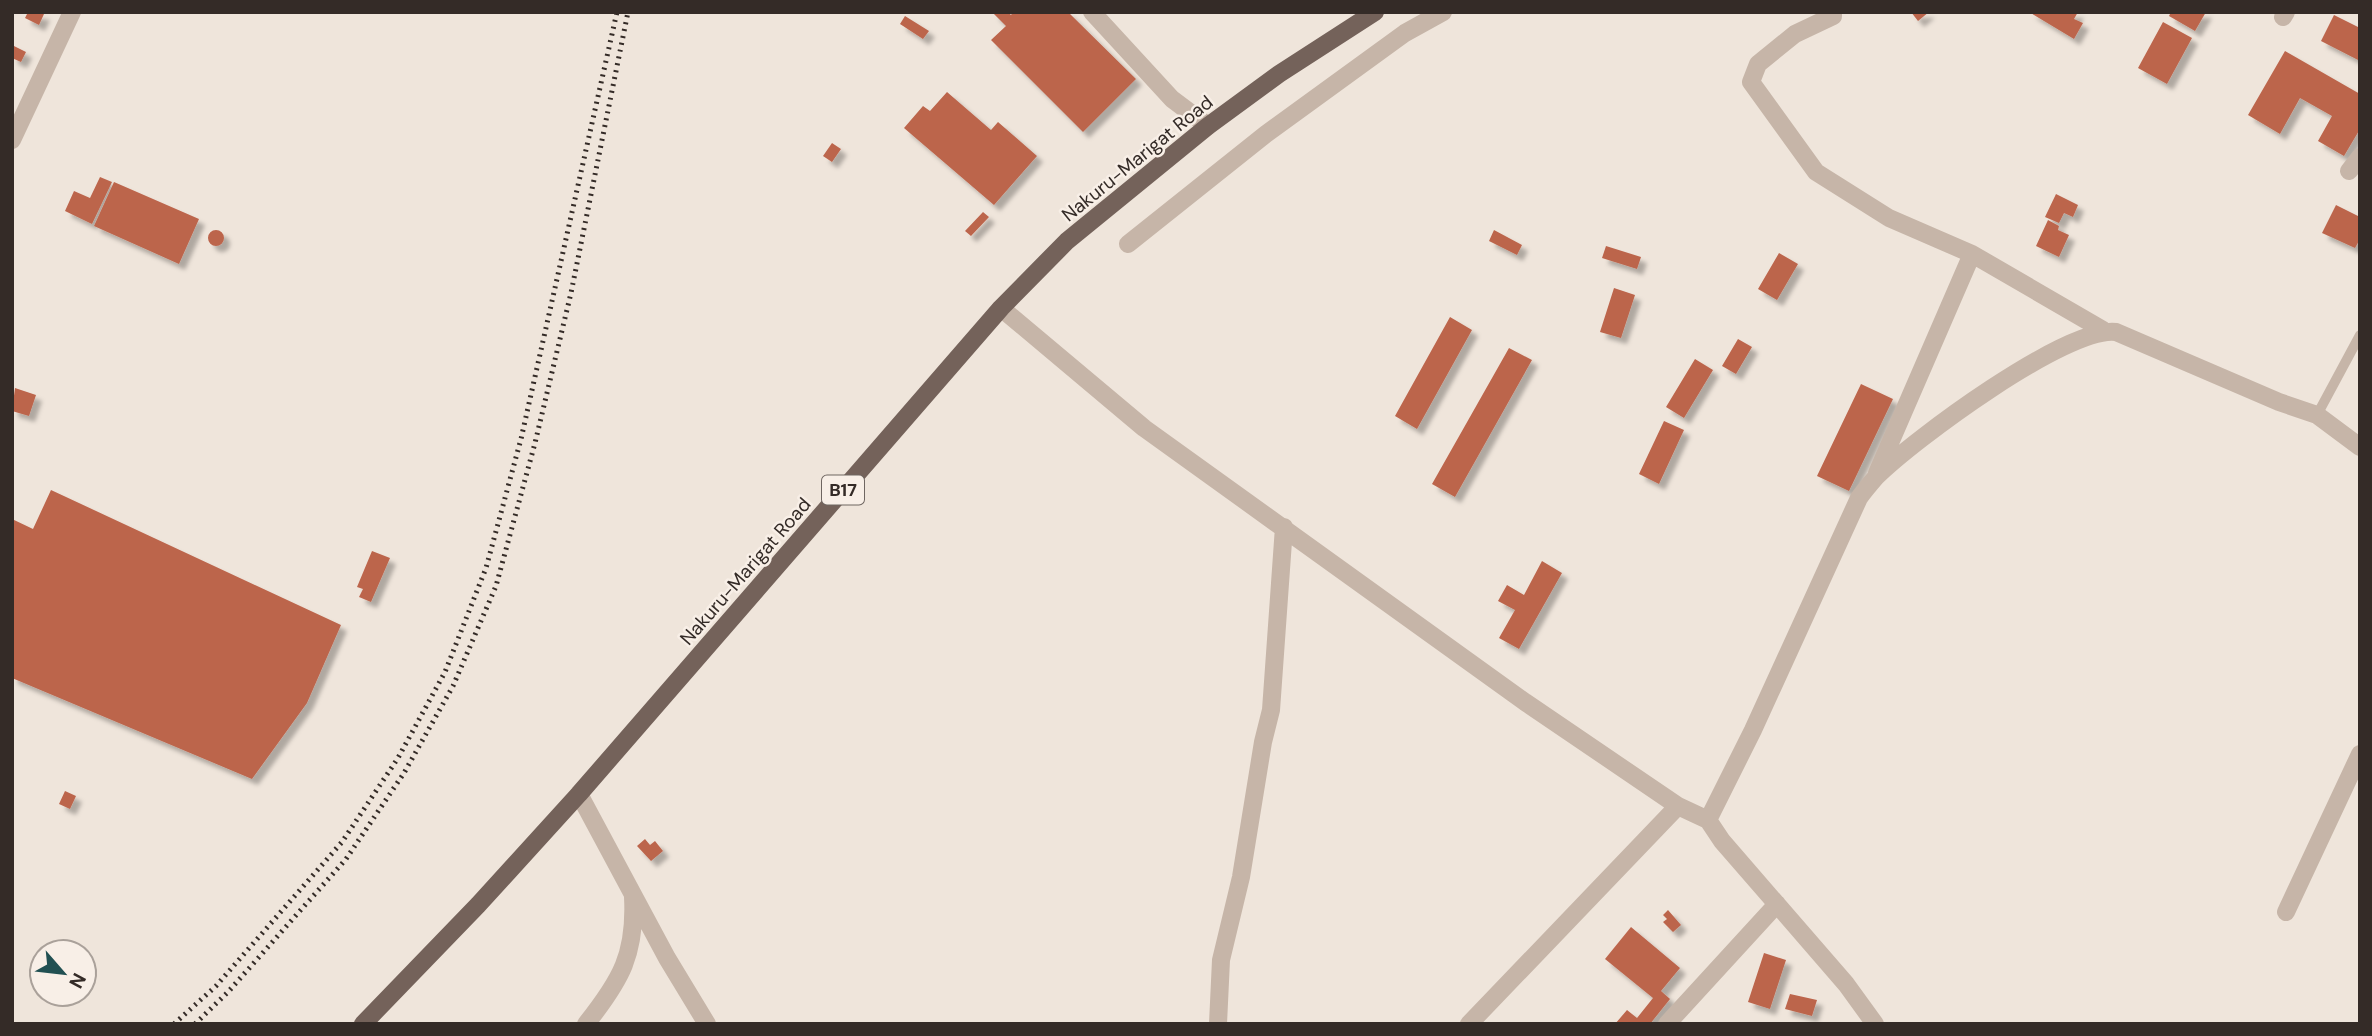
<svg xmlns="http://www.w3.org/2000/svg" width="2372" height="1036" viewBox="0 0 2372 1036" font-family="'DM Sans',sans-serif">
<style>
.building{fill:#bc654c;filter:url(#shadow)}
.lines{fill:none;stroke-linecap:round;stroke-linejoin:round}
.service{stroke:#c6b5a8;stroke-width:10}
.minor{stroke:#c6b5a8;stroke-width:18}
.primary{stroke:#74625a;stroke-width:18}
.rail{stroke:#342b27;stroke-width:5;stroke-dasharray:2 5;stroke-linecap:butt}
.labels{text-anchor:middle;stroke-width:5;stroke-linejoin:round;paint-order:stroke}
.shield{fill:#f8efe7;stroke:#6f6661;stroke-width:2}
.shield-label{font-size:18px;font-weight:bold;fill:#342b27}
.street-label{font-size:19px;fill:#342b27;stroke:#f8efe7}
</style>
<defs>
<filter id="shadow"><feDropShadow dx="6" dy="6" stdDeviation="2" flood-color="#0004"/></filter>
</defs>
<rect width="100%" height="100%" fill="#efe5db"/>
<path class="building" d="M28 12 44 14 39 25 25 18Z
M992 12H1008L1011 15 1013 12H1068L1136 79 1083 132 991 40 1006 26Z
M1911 12H1929L1918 21Z
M2029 12H2078L2074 19 2083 23 2074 39Z
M2171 12H2206L2195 31 2169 16Z
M2334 15 2360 28V61L2321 41Z
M905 16 929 31 923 39 900 24Z
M2163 22 2192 38 2167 84 2138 68Z
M12 45 26 52 21 62 12 58Z
M2285 51 2360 94V129L2344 156 2318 141 2332 116 2300 98 2280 134 2248 115Z
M947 92 991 130 998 122 1037 156 994 205 904 128 923 106 930 111Z
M832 143 841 149 832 162 823 156Z
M100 177 112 182 92 224 65 211 74 191 90 198Z
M114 182 199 219 179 264 94 226Z
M2056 194 2078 205 2073 217 2064 213 2059 223 2045 217Z
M2336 205 2360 217V239L2355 248 2322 233Z
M983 212 989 217 971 236 965 231Z
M2048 220 2059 226 2058 230 2069 235 2059 257 2036 246Z
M1494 230 1522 245 1517 255 1489 241Z
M208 238a8 8 0 1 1 16 0a8 8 0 1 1-16 0Z
M1606 246 1641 257 1637 269 1602 258Z
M1779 253 1798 264 1777 300 1758 289Z
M1614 288 1635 295 1621 338 1600 332Z
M1450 317 1472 330 1417 429 1395 416Z
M1738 339 1752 347 1736 374 1722 366Z
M1509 348 1532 360 1455 497 1432 484Z
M1695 359 1713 370 1684 418 1666 407Z
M1861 384 1893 399 1849 491 1817 476Z
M15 388 36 395 29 416 12 411Z
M1664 421 1684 430 1659 484 1639 474Z
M51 490 341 625 307 703 252 779 12 678V519L33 529Z
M372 551 390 558 371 602 359 597 363 589 357 587Z
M1542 561 1562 573 1519 649 1499 638 1515 610 1498 601 1507 585 1524 595Z
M65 791 76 796 70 809 59 804Z
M645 839 650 845 655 841 663 851 651 861 637 846Z
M1668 910 1681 925 1673 932 1663 922 1667 919 1663 915Z
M1631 927 1680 968 1661 991 1670 999 1650 1024H1615L1627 1010 1637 1018 1653 998 1605 959Z
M1764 953 1786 960 1770 1009 1748 1002Z
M1790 994 1817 1000 1812 1016 1785 1009Z"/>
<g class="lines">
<path class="service" d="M2317 415 2360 335"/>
<path class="minor" d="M1092 12 1172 99 1208 126
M1833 12V16L1795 34 1758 64 1751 82 1816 172 1889 218 1972 254 2103 330
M2283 17 2286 12
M12 140 72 12
M2349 171 2360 157
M1128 244 1266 134 1405 33 1443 12
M1001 308 1144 428 1525 702 1678 806 1708 820 1722 841 1846 984 1875 1024
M1877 473 1972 254
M579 794 667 958 707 1024
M1708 820 1753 730 1859 498C1864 491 1870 484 1876 477 1913 440 2067 326 2116 332L2279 402 2317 415 2360 447
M2286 912 2360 754
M586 1024C621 980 636 954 633 897
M1218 1024 1221 960 1241 877 1263 742 1271 710 1284 527
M1469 1024 1678 806
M1667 1024 1777 904"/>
<path class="primary" d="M363 1024 478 905 579 794 1001 308 1067 241 1208 126 1279 74 1375 12"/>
<path class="rail" d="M174 1024 216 986 342 842 398 758 445 672 486 568 521 439 617 12
M195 1024 228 992 346 859 404 773 453 686 496 586 535 443 571 293 628 12"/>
</g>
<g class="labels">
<rect class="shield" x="822" y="475.5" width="42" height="29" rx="5"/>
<g class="shield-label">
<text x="843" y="496">B17</text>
</g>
<g class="street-label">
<text transform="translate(1137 158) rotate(-39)" y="7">Nakuru-Marigat Road</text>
<text transform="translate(745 571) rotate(-49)" y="7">Nakuru-Marigat Road</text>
</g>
</g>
<rect width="2372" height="1036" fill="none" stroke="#342b27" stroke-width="28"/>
<g transform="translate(63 973) rotate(118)"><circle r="33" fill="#f8efe7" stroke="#aaa19a" stroke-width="2"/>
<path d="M0-5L12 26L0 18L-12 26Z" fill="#215052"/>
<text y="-10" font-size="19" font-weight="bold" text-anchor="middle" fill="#342b27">N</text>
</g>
</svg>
